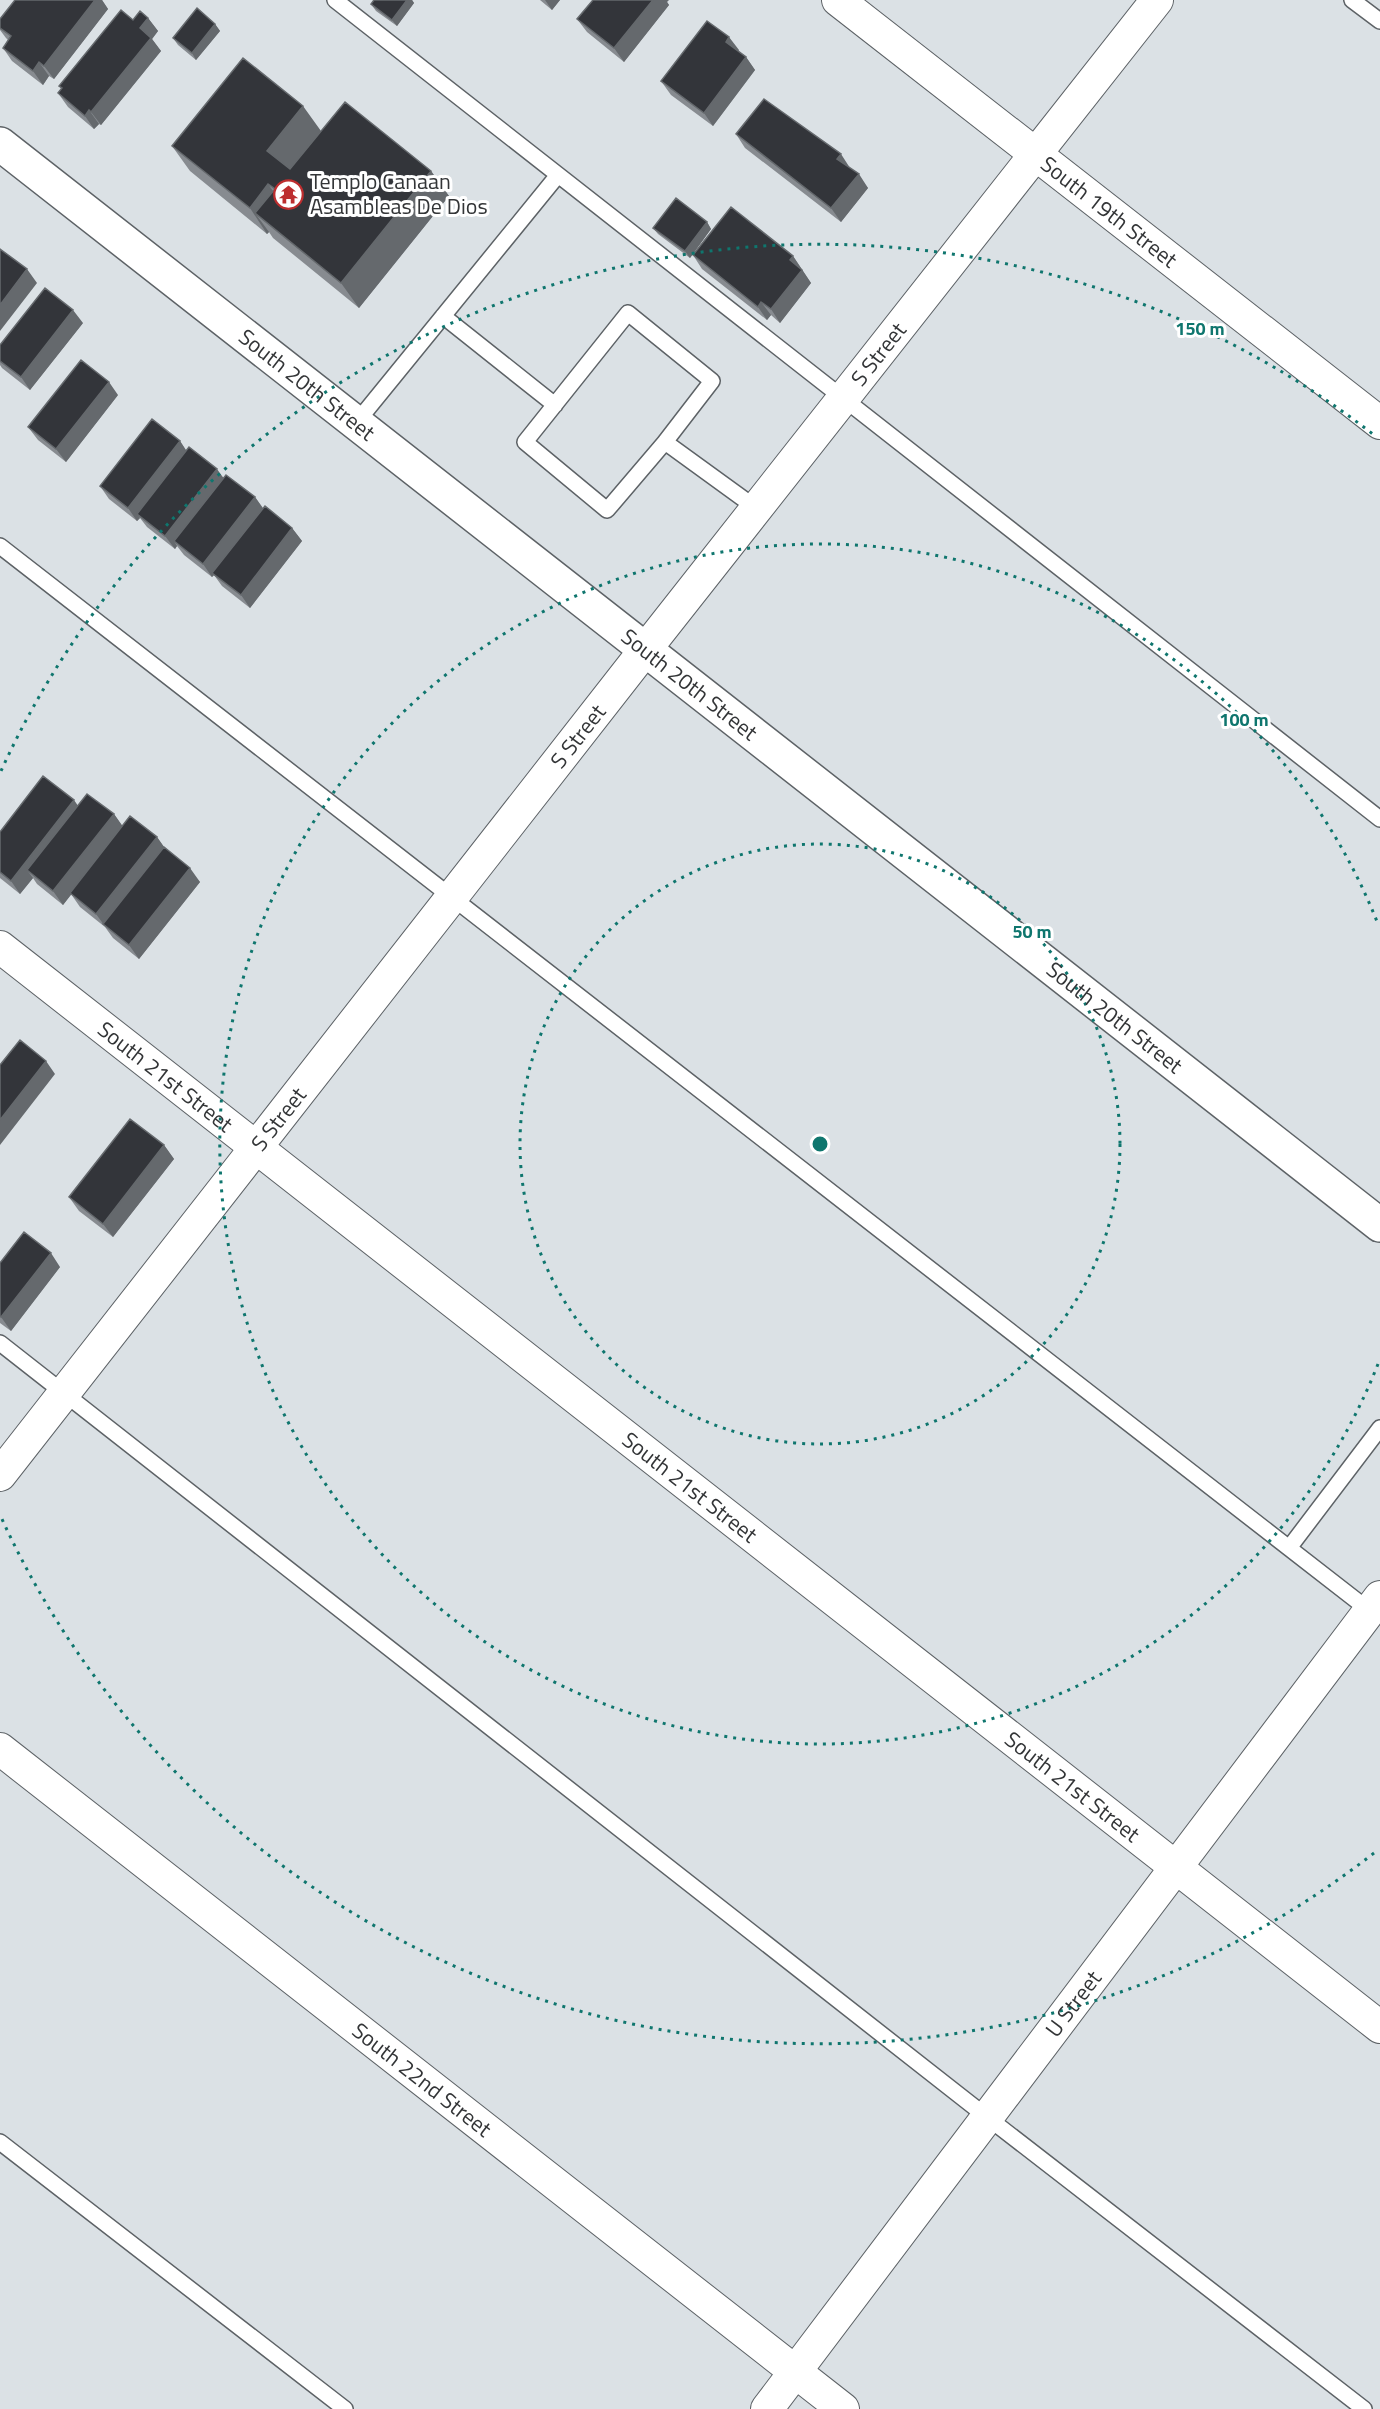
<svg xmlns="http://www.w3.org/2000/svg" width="1380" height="2409" viewBox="0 0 1380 2409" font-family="'Titillium Web',sans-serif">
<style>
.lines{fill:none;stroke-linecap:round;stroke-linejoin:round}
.lane-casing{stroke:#5d6266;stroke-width:18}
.street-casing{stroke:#5d6266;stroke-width:34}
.secondary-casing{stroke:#5d6266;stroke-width:36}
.lane{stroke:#fff;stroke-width:15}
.street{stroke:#fff;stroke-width:32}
.secondary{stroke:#fff;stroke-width:33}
.wall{fill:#878b90}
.shaded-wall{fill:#65696d}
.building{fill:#33353a;stroke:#65696d;stroke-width:1.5}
.ring{fill:none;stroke:#0f766e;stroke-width:3;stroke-dasharray:3 6}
.labels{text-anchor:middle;stroke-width:6;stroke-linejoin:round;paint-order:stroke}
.poi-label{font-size:22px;fill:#333537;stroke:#fff;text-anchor:start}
.street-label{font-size:22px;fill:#333537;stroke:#fff}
.centre{fill:#0f766e;stroke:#fff;stroke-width:3}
.ring-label{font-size:18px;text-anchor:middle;font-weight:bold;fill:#0f766e;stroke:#fff;stroke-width:6;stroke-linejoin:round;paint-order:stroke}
</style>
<rect width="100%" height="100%" fill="#dbe1e5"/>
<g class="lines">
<defs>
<path id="lane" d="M335 0 1380 819
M1352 0 1380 21
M443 316 555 405
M356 423 558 175
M665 442 607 510 525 442 628 313 712 381 665 442 756 508
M0 546 1370 1611
M0 1343 987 2117 1364 2409
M1289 1548 1380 1428
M0 2142 345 2409"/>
<g id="street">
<path id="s1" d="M838 0 1380 423"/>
<path id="s2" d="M0 947 1380 2027"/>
<path id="s3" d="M0 1475 645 650 1157 0"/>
<path id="s4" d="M0 1749 843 2409"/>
<path id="s5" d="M767 2409 1380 1597"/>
</g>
<g id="secondary">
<path id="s6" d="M0 144 1380 1225"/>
</g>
</defs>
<use href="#lane" class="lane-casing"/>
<use href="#street" class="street-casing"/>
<use href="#secondary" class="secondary-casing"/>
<use href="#lane" class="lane"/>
<use href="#street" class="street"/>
<use href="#secondary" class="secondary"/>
</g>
<path class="wall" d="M15 0H102L108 9 54 79 49 76 43 85 12 61 3 48 8 40 6 38 0 30V19Z
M374 0H412L414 3 397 26 376 11 371 4Z
M540 0H560L552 10Z
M667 2 669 5 624 62 587 32 577 19Z
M148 18 158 31 152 39 161 51 101 125 99 124 94 129 68 107 58 93 61 89 59 86 133 20Z
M215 24 220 31 196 60 178 45 173 38Z
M739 50 738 51 746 57 755 70 713 126 671 95 661 81Z
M321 131 431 171 449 196 359 308 273 238 269 232 267 234 190 171 172 146Z
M736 134 850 168 868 188 841 222 745 148Z
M707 222 711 229 690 258 658 234 653 228Z
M693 255 793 256 811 283 780 323 771 315 767 320 702 269Z
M83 323 30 390 2 368 0 365V345Z
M118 395 66 462 38 440 28 427Z
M180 441 186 450 224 478 255 497 263 508 292 528 302 541 250 608 222 586 214 575 212 577 184 555 177 546 175 549 147 527 140 518 137 521 109 499 100 486Z
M78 805 114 814 122 826 157 837 165 849 200 882 139 959 113 938 105 927 80 907 71 894 63 905 37 884 33 878 20 894 0 878V832Z
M164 1145 174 1159 113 1237 79 1211 69 1197Z
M0 1263 60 1267 11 1331 0 1323Z"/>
<path class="shaded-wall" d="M95 0H102L108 9 54 79 44 66Z
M407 0H412L414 3 397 26 392 20Z
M545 0H560L552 10Z
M653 0H669L667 2 669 5 624 62 614 48Z
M148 18 158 31 152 39 161 51 101 125 91 112 140 28Z
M215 24 220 31 196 60 192 53Z
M729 37 739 50 736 55 726 42Z
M746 57 755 70 713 126 704 113Z
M39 62 49 76 43 85 33 71Z
M303 106 321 131 285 176 267 151Z
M89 110 99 124 94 129 85 116Z
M841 154 850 168 837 159Z
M431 171 449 196 359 308 341 283Z
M859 174 868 188 841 222 831 208Z
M268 184 286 209 255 213 269 232 267 234 250 208Z
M707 222 711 229 690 258 685 251Z
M793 256 811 283 780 323 771 309 790 260Z
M27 269 37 283 0 331V305Z
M761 302 771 315 767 320 758 307Z
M73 310 83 323 30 390 21 377Z
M109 382 118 395 66 462 56 449Z
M180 441 189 455 137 514 140 518 137 521 128 508Z
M217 469 227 483 174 541 177 546 175 549 165 536Z
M255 497 264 510 212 573 214 575 212 577 203 564Z
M292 528 302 541 250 608 241 595Z
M74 800 83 813 27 870 33 878 20 894 11 881Z
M114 814 124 828 63 905 53 891Z
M157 837 167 851 104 925 96 914Z
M190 868 200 882 139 959 129 945Z
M46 1061 55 1074 0 1145V1120Z
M164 1145 174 1159 113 1237 103 1224Z
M51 1253 60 1267 11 1331 1 1317Z"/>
<path class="building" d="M15 0H95L44 66 39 62 33 71 3 48 11 36 0 28V19Z
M374 0H407L392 20 371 4Z
M593 0H653L614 48 577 19Z
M197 8 215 24 192 53 173 38Z
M121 10 133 20 140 11 148 18 140 28 151 38 91 112 89 110 85 116 58 93 62 88 59 86Z
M707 21 729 37 726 42 746 57 704 113 661 81Z
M243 58 303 106 267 151 290 169 345 102 431 171 341 283 255 213 275 189 268 184 250 208 172 146Z
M764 99 841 154 837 159 859 174 831 208 736 134Z
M676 198 707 222 685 251 653 228Z
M731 207 793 256 790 260 802 270 771 309 761 302 758 307 693 255Z
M0 249 27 269 0 305Z
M45 288 73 310 21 377 0 361V345Z
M81 360 109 382 56 449 28 427Z
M152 419 180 441 128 508 100 486Z
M189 447 217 469 165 536 137 514Z
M226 475 255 497 203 564 174 541Z
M265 506 292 528 241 595 212 573Z
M43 776 74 800 11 881 0 872V832Z
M87 794 114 814 53 891 27 870Z
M130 816 157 837 96 914 70 893Z
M164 847 190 868 129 945 103 924Z
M20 1040 46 1061 0 1120V1065Z
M130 1119 164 1145 103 1224 69 1197Z
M24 1232 51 1253 1 1317 0 1316V1263Z"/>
<g class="ring">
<circle cx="820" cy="1144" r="300"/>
<path d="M1378 1364A600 600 0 1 1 1378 924"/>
<path d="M1374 1853A900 900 0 0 1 1 1517M1 771A900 900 0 0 1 1374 435"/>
</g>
<defs>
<symbol id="temple-ring" viewBox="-11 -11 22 22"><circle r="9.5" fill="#fff" stroke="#bd2e2f" stroke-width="1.5"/><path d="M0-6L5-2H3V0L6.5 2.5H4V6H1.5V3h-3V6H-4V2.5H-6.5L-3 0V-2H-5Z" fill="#bd2e2f"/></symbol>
</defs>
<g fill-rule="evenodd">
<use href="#temple-ring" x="272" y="178" width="33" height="33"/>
</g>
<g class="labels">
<g class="poi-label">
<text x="310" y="189">Templo Canaan<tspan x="310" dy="25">Asambleas De Dios</tspan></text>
</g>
<g class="street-label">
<text dy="8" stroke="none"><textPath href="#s1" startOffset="344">South 19th Street</textPath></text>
<text dy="8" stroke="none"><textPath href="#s3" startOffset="1424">S Street</textPath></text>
<text dy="8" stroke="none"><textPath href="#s6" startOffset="390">South 20th Street</textPath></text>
<text dy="8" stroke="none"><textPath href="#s6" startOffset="876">South 20th Street</textPath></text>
<text dy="8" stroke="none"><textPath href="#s3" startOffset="938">S Street</textPath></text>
<text dy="8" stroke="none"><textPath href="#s6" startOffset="1416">South 20th Street</textPath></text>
<text dy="8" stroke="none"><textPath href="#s2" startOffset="210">South 21st Street</textPath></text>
<text dy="8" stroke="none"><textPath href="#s3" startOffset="452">S Street</textPath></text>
<text dy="8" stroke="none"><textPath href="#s2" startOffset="876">South 21st Street</textPath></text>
<text dy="8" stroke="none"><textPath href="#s2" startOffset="1362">South 21st Street</textPath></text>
<text dy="8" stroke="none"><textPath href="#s5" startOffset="508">U Street</textPath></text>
<text dy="8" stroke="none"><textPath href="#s4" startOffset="536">South 22nd Street</textPath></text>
</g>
</g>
<circle cx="820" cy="1144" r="9" class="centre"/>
<g class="ring-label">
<text x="1200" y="335">150 m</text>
<text x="1244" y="726">100 m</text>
<text x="1032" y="938">50 m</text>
</g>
</svg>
